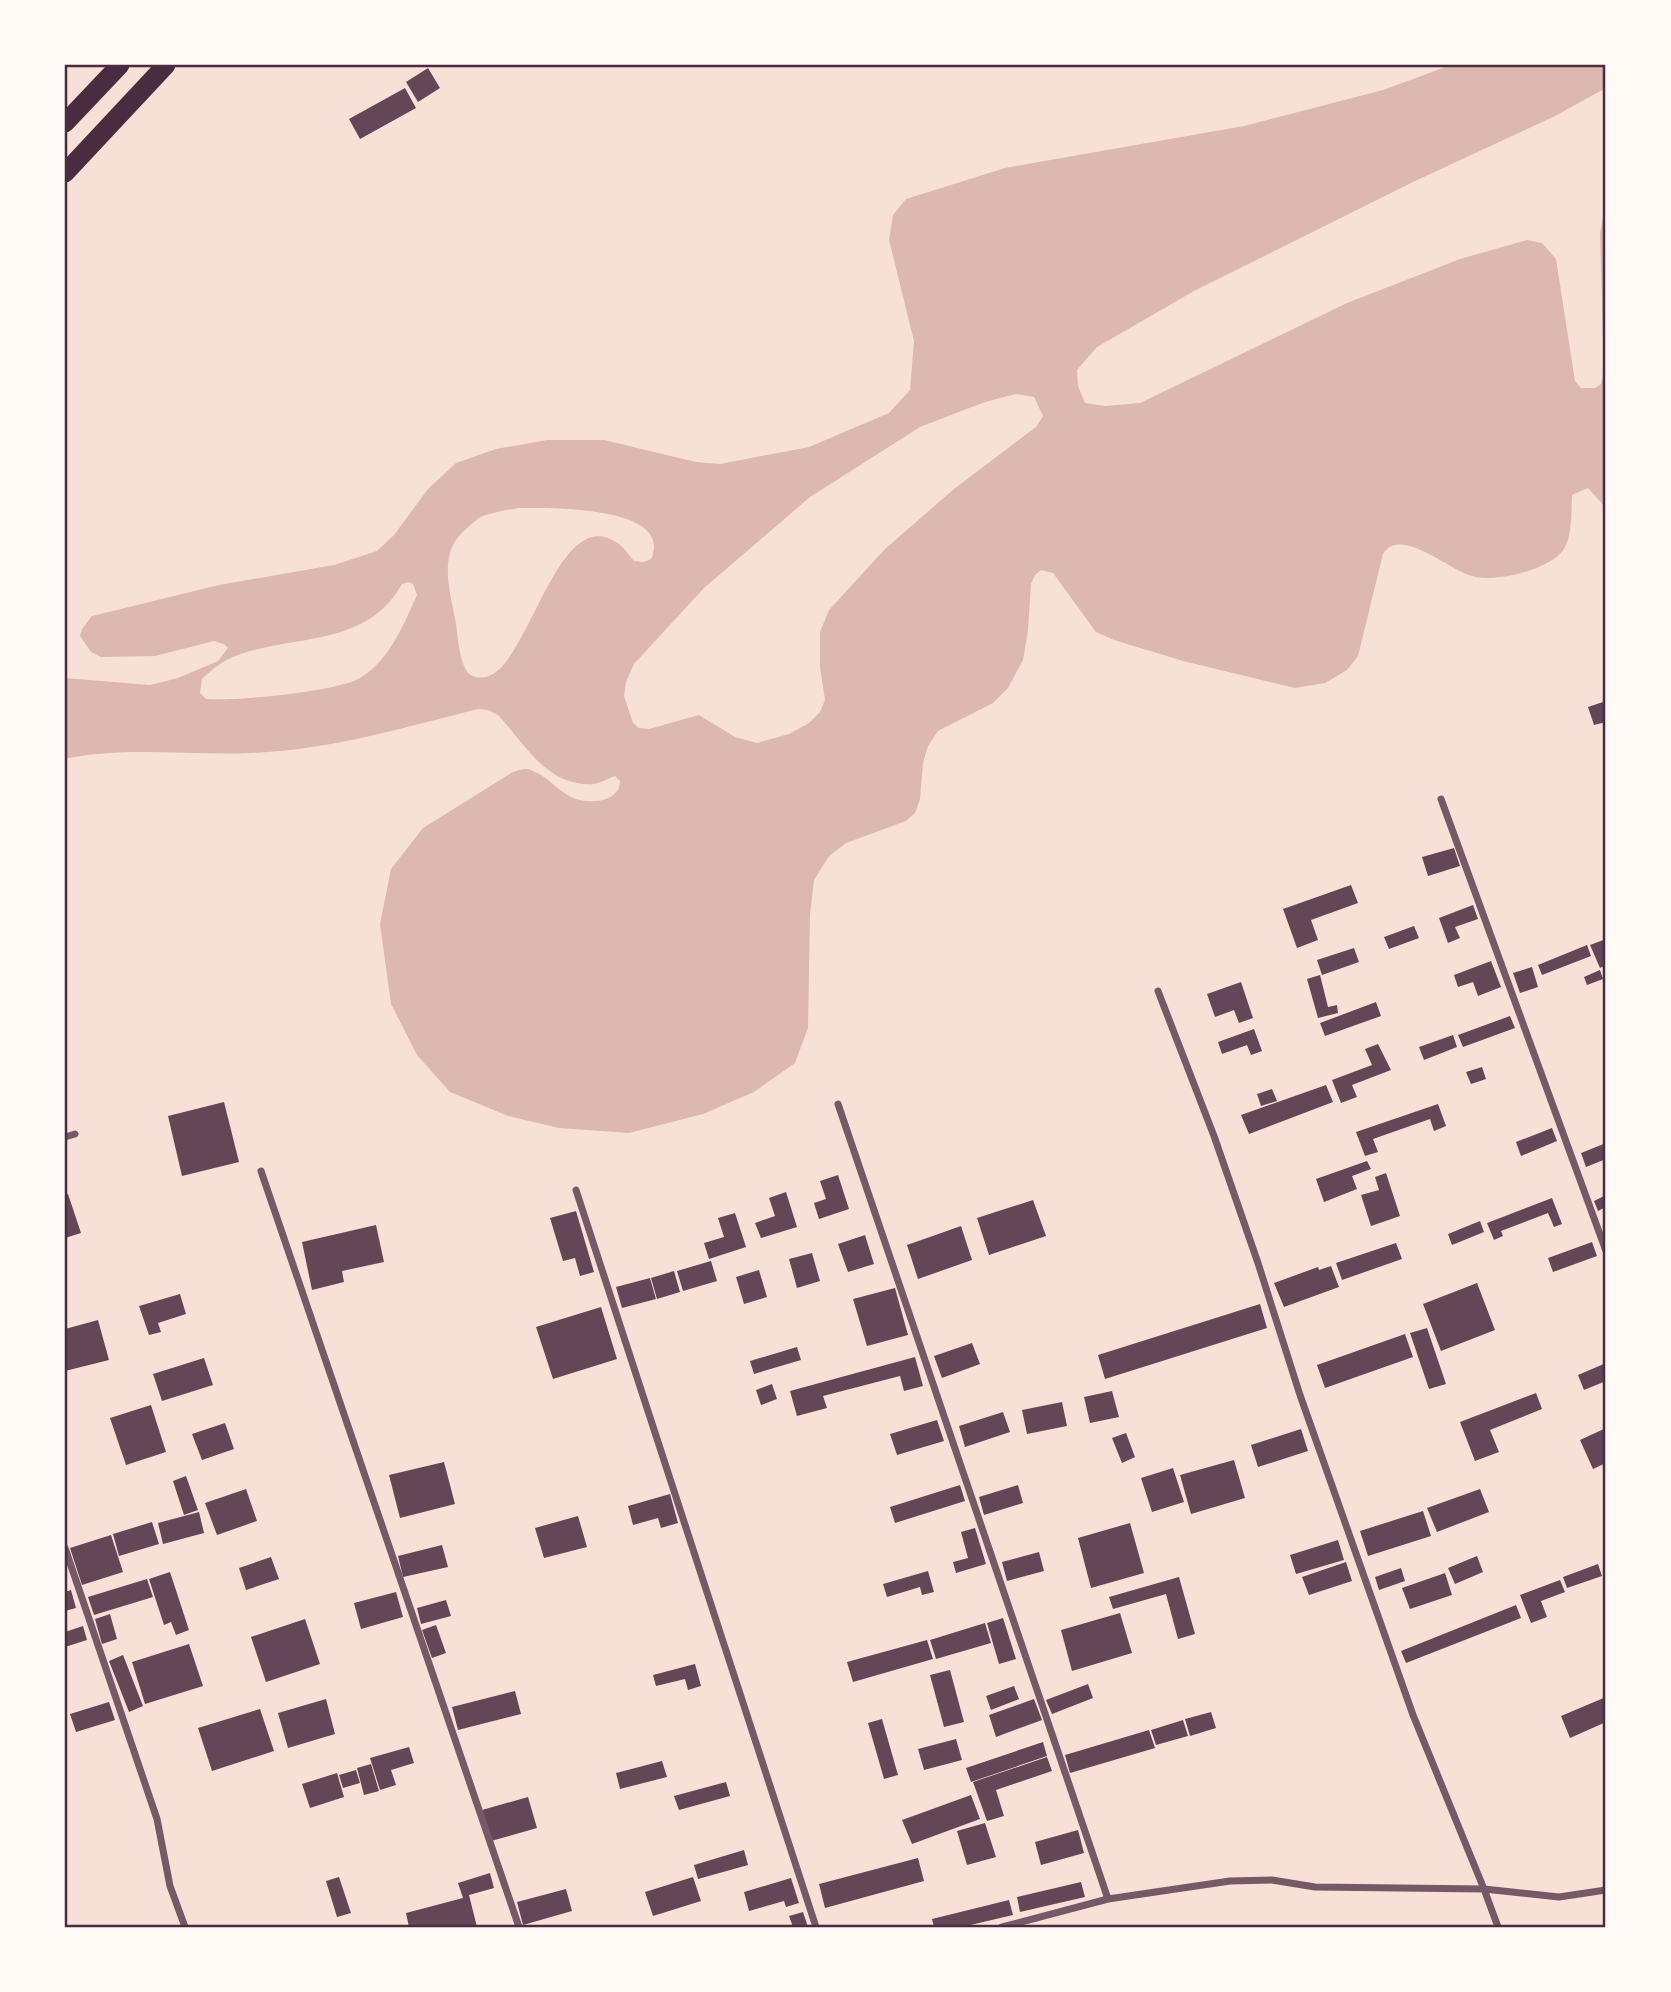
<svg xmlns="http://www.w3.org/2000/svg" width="1671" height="1992" viewBox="0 0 1671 1992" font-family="Manrope,sans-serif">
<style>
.water{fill:#dcb8b0;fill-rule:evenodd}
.building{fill:#644757}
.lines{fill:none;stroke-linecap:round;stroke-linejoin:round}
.minor{stroke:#755966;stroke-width:7}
.trunk{stroke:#4a2c40;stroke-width:19}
.neatline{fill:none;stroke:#4a2c40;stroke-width:2.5}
</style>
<rect width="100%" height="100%" fill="#f7e1d7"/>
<path class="water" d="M1451 65H1606V88L1555 116 1413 182 1194 291 1097 347 1077 370 1078 386 1085 403 1105 406 1140 403 1347 303 1460 259 1527 240 1542 243 1556 259 1575 381 1581 388H1595L1601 384 1604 370 1600 233 1606 203V508L1588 488 1572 495C1571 512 1573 540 1561 553 1544 571 1491 584 1469 575 1447 568 1399 526 1383 554L1358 656 1347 670 1325 683 1295 688 1183 661 1114 640 1096 632 1053 573 1041 570 1035 575 1031 584 1028 630 1023 660 1008 688 993 703 938 731 928 746 923 763 920 799 915 813 906 821 846 843 829 856 814 880 810 915 808 1028 795 1063 754 1092 703 1114 629 1133 559 1128 508 1116 450 1092 417 1055 391 1004 380 924 391 869 423 828 511 773C519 770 526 767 533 771 547 776 557 790 571 797 587 805 620 803 620 781L615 776C608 778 601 783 594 784 548 788 524 743 498 715L488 710 478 709C403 728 329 750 252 753 189 756 127 746 65 759V678L150 685 178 678 218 661 228 648 224 644 214 641 155 656 101 657 91 652 80 636 82 629 92 616 219 585 334 565 377 551 394 535 428 489 456 463 496 449 547 440H604L696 462 720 464 809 447 889 413 910 390 914 341 889 240 893 215 906 199 1005 168 1244 126 1383 90ZM1016 394 1034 397 1043 416 1036 427 954 489 885 549 829 610 820 632V667L825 700 820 712 809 723 789 734 757 743 735 737 699 715 649 729 639 728 633 723 624 696 626 682 634 664 704 588 810 497 920 427 985 402ZM519 508C547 508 675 505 651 559L644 562 634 561C629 555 623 546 616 542 558 505 531 659 489 676 481 679 470 678 466 670 458 656 458 633 455 618 449 587 438 552 466 529 471 525 477 518 483 516 494 512 507 510 519 508ZM408 582 413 584 417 595C404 624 389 661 360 678 336 692 236 701 206 699L200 693 202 679C213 669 223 660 238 655 297 634 367 647 402 584Z"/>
<path class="building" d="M428 68 440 88 418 102 406 82Z
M405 88 416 108 360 139 349 119Z
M1606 701V712H1604L1606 722 1594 725 1588 707Z
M1454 848 1460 866 1428 876 1422 857Z
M1351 885 1358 903 1311 920 1318 940 1297 948 1283 909Z
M1473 905 1478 919 1455 927 1460 938 1448 943 1439 918Z
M1414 926 1419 938 1389 949 1384 937Z
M1606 939V965L1600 968 1590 945Z
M1587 945 1591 956 1542 975 1538 965Z
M1354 948 1359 962 1322 975 1317 960Z
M1491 961 1501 987 1478 996 1473 982 1458 987 1454 975Z
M1532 967 1538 987 1520 993 1513 973Z
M1600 970 1603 979 1587 985 1584 977Z
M1320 975 1328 1007 1337 1005 1338 1013 1318 1018 1307 979Z
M1241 982 1253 1018 1239 1023 1234 1010 1215 1017 1207 994Z
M1376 1002 1381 1016 1325 1036 1320 1023Z
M1510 1016 1515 1028 1463 1047 1458 1035Z
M1254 1029 1262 1051 1251 1055 1247 1045 1222 1054 1218 1042Z
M1453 1035 1457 1047 1424 1060 1419 1047Z
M1378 1044 1391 1070 1352 1085 1357 1097 1341 1103 1332 1080 1372 1065 1365 1049Z
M1482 1067 1486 1079 1471 1084 1466 1072Z
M1326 1085 1333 1102 1249 1134 1241 1115Z
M1272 1089 1277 1101 1261 1106 1257 1094Z
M224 1102 239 1162 182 1176 168 1116Z
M1438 1104 1446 1126 1434 1131 1430 1119 1373 1139 1378 1152 1365 1156 1356 1132Z
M1552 1128 1557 1141 1521 1156 1516 1142Z
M1606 1143V1159L1586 1167 1581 1153Z
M1367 1161 1371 1169 1352 1176 1357 1189 1324 1202 1316 1179Z
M1386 1173 1400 1216 1371 1226 1361 1195 1379 1190 1375 1177Z
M838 1175 849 1209 819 1219 814 1203 826 1199 820 1181Z
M786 1192 797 1227 761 1238 755 1223 775 1216 769 1198Z
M68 1194 81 1233 65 1238V1195Z
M1606 1195V1207L1598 1211 1594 1201Z
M1552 1198 1562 1224 1554 1227 1548 1213 1501 1231 1503 1236 1494 1240 1487 1223Z
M1033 1200 1046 1236 989 1255 977 1218Z
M576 1211 594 1272 580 1276 575 1258 563 1261 550 1218Z
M735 1213 746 1247 709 1259 704 1243 724 1237 718 1218Z
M1480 1221 1484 1232 1452 1245 1448 1234Z
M376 1225 384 1262 342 1271 344 1282 312 1290 302 1242Z
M961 1226 972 1260 918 1279 907 1245Z
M865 1235 874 1264 848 1272 838 1244Z
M1592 1242 1597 1256 1553 1272 1548 1258Z
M1396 1243 1402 1259 1342 1280 1336 1263Z
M812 1253 820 1281 797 1288 789 1259Z
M711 1261 717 1281 683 1291 677 1271Z
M1331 1266 1339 1287 1284 1307 1274 1283 1318 1267 1319 1270Z
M759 1270 767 1297 744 1304 736 1277Z
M674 1271 680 1292 657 1299 651 1278Z
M650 1278 656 1299 622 1308 616 1287Z
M1477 1283 1495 1330 1441 1351 1423 1304Z
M895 1288 908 1335 867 1346 853 1299Z
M180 1294 186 1314 158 1323 161 1332 149 1335 139 1306Z
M1260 1304 1267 1328 1105 1379 1098 1355Z
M601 1307 617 1359 553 1379 536 1327Z
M98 1320 109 1360 65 1371V1329Z
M1427 1328 1446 1384 1429 1389 1410 1333Z
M1405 1334 1413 1357 1325 1388 1317 1365Z
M972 1343 980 1364 942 1378 934 1356Z
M797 1347 801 1360 754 1374 750 1361Z
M915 1357 923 1386 904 1391 900 1376 823 1396 827 1408 797 1416 790 1391Z
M204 1358 213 1385 162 1401 153 1374Z
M1606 1363V1381L1584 1390 1578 1375Z
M772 1384 777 1399 761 1405 756 1390Z
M1112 1391 1119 1417 1090 1423 1084 1397Z
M1536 1393 1542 1409 1490 1430 1499 1452 1475 1461 1460 1422Z
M1062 1402 1067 1426 1027 1434 1022 1410Z
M151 1405 166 1452 126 1465 110 1418Z
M1003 1412 1010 1432 965 1447 959 1426Z
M937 1420 944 1441 897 1455 890 1434Z
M225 1423 234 1449 202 1460 192 1434Z
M1606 1428V1463L1593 1469 1580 1440Z
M1301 1429 1308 1451 1258 1467 1251 1445Z
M1126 1433 1135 1457 1122 1463 1112 1438Z
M1234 1460 1245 1498 1191 1514 1180 1475Z
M444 1462 455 1504 400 1518 389 1475Z
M1173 1468 1184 1502 1152 1512 1141 1478Z
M186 1476 198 1510 184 1515 173 1481Z
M960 1485 965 1501 895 1523 890 1507Z
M1018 1485 1023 1503 984 1515 979 1497Z
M246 1489 257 1521 217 1535 205 1503Z
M1480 1489 1489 1512 1437 1532 1427 1508Z
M670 1494 678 1523 661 1528 658 1518 633 1525 628 1506Z
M1423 1511 1431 1536 1368 1556 1360 1531Z
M199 1512 204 1533 163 1544 158 1523Z
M578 1516 587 1547 544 1558 535 1528Z
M152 1522 159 1544 119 1556 113 1534Z
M1130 1523 1144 1573 1091 1588 1078 1538Z
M975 1528 986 1564 956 1573 953 1562 968 1558 961 1532Z
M111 1535 123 1572 82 1585 70 1548Z
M1338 1540 1344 1560 1296 1574 1290 1555Z
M442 1545 448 1567 403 1577 398 1556Z
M1039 1552 1044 1571 1007 1581 1002 1562Z
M1477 1556 1483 1572 1455 1584 1448 1568Z
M271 1557 279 1579 246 1590 239 1568Z
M1346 1562 1352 1581 1309 1595 1302 1577Z
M1598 1564 1602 1576 1567 1588 1563 1577Z
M1401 1568 1405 1581 1379 1590 1375 1577Z
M928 1571 934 1592 922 1595 920 1587 887 1597 883 1584Z
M170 1572 189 1630 176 1635 171 1622 164 1625 149 1579Z
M1445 1573 1452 1595 1410 1609 1402 1588Z
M1179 1577 1195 1634 1178 1639 1166 1594 1113 1609 1109 1597Z
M147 1579 153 1597 94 1615 88 1597Z
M1560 1580 1565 1592 1541 1601 1547 1617 1531 1623 1520 1595Z
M71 1590 76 1608 65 1611V1592Z
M396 1592 403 1617 361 1629 354 1603Z
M446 1600 451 1616 421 1624 417 1608Z
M1516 1605 1521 1618 1406 1663 1401 1651Z
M1120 1613 1132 1653 1072 1671 1061 1630Z
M110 1614 117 1639 102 1644 95 1619Z
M1003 1618 1016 1659 999 1664 987 1623Z
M305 1619 320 1664 266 1682 251 1637Z
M985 1623 991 1643 936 1659 930 1640Z
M436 1625 446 1653 432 1658 422 1630Z
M83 1626 87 1640 65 1647V1632Z
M927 1640 933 1659 853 1682 847 1662Z
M189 1644 203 1686 145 1704 132 1662Z
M123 1655 143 1706 129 1712 109 1661Z
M695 1664 701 1686 688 1690 685 1679 656 1686 653 1675Z
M950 1670 964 1722 944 1727 930 1675Z
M1088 1684 1093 1698 1052 1714 1046 1700Z
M1014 1686 1019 1699 991 1710 986 1696Z
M515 1691 521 1714 458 1730 452 1707Z
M1606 1697V1722L1570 1738 1561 1716Z
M326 1699 335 1734 288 1748 278 1713Z
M1034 1699 1042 1720 996 1737 989 1715Z
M109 1702 115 1720 76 1732 70 1714Z
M260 1709 274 1751 212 1771 198 1728Z
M1211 1712 1216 1728 1190 1736 1185 1719Z
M882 1719 898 1775 884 1779 868 1723Z
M1183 1720 1188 1736 1156 1745 1151 1730Z
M1149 1730 1155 1748 1070 1773 1065 1755Z
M956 1739 962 1760 924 1770 918 1749Z
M1043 1742 1047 1756 971 1782 966 1768Z
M409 1747 414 1763 391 1770 396 1785 380 1790 370 1758Z
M1047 1757 1052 1771 996 1790 1004 1816 987 1821 973 1782Z
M662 1761 667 1777 620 1789 616 1773Z
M371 1764 379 1791 364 1795 357 1768Z
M356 1770 360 1783 343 1788 339 1775Z
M337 1773 344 1797 310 1808 302 1784Z
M726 1782 730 1796 679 1810 674 1796Z
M971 1795 980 1819 912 1844 902 1820Z
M528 1797 537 1828 491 1841 482 1810Z
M985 1823 996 1857 967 1865 957 1831Z
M1078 1830 1084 1853 1041 1865 1035 1842Z
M744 1850 748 1865 698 1879 694 1865Z
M918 1858 924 1881 825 1908 819 1884Z
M490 1873 494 1888 469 1895 477 1927H409L406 1913 463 1898 458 1883Z
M339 1877 351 1913 337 1917 326 1881Z
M693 1877 701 1901 653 1916 645 1892Z
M791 1878 799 1903 786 1907 784 1901 749 1911 744 1892Z
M1081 1882 1085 1897 1020 1912 1017 1897Z
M566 1889 572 1911 523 1925 517 1902Z
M1009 1900 1013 1915 962 1927H934L932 1919Z
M803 1912 808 1927H793L789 1916Z"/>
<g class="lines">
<path class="minor" d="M1441 799 1606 1251
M1158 991 1214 1136 1258 1263 1300 1395 1413 1715 1484 1889 1559 1897 1606 1890
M838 1104 1108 1899
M65 1137 75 1134
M261 1171 519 1927
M576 1190 816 1927
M65 1548 157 1819 170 1886 185 1927
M1002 1927 1108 1899 1230 1881 1272 1880 1315 1887 1484 1889 1498 1927"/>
<path class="trunk" d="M65 123 120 65
M65 173 166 65"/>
</g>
<rect width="1671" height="1992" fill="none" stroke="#fffaf5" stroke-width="133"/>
<rect x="66" y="66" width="1538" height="1860" class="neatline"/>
</svg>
